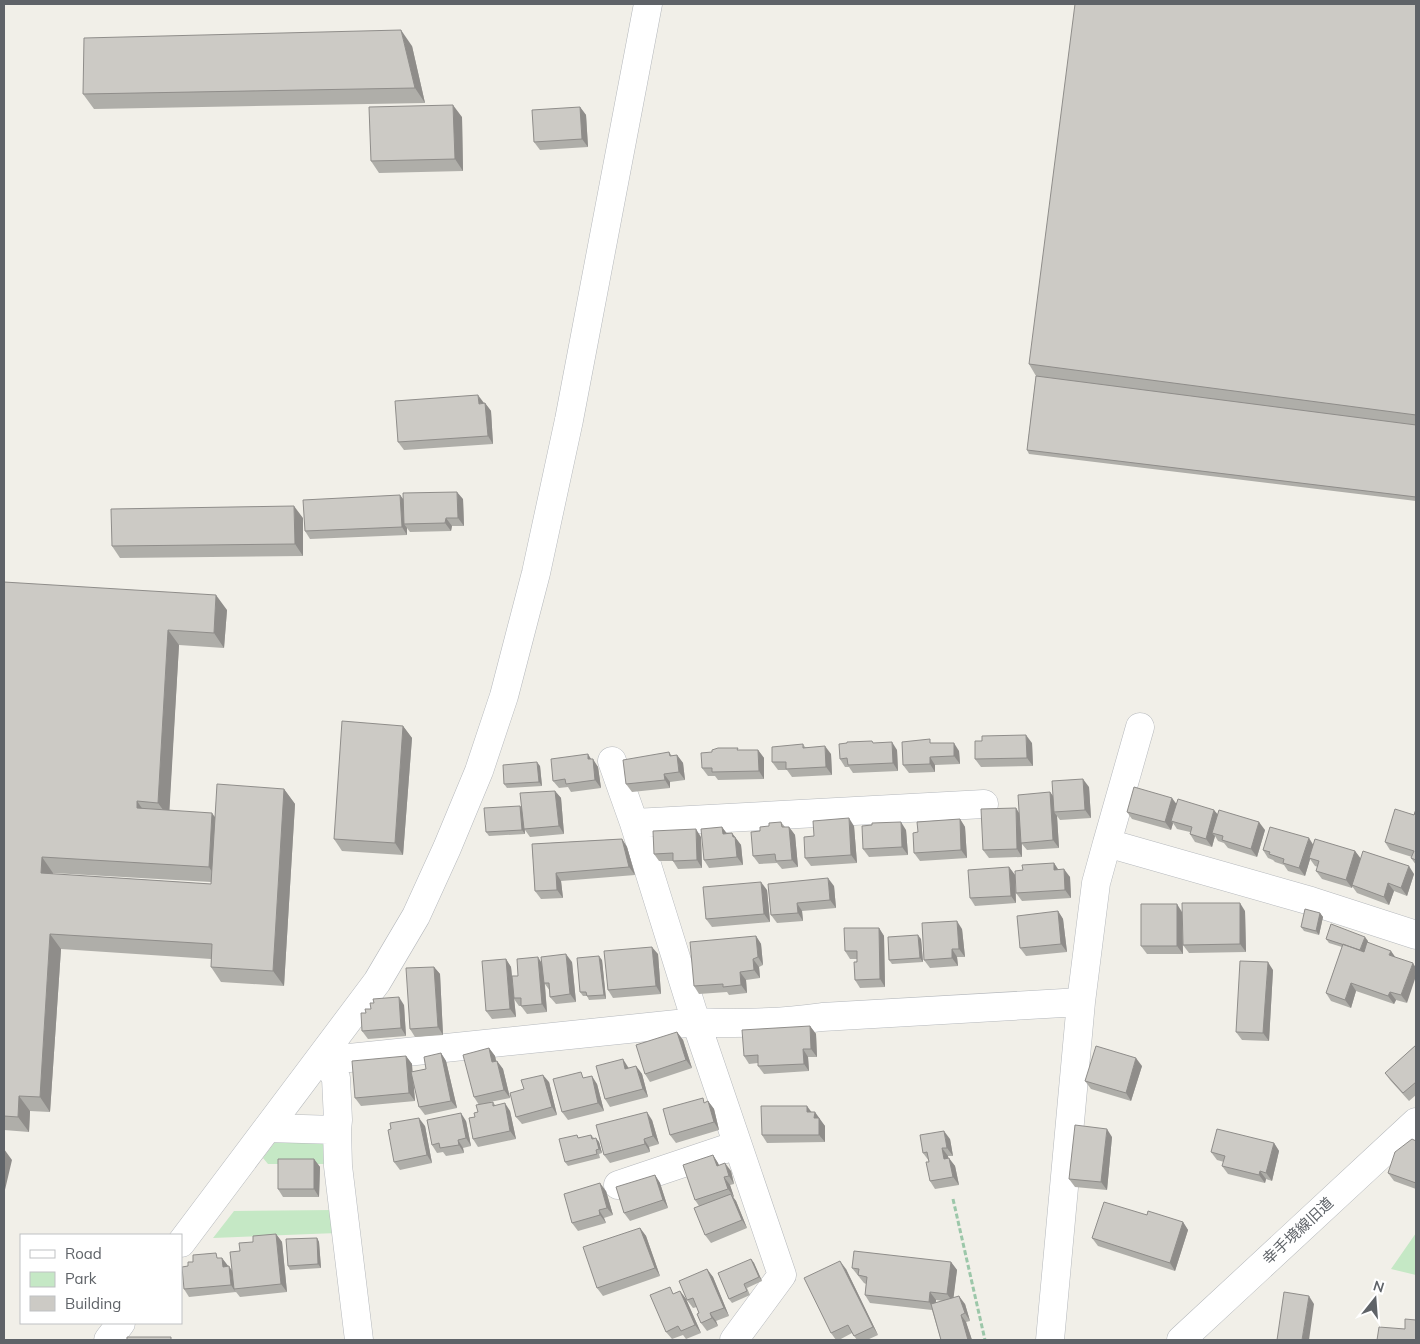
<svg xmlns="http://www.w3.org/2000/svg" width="1420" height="1344" viewBox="0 0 1420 1344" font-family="Mulish,'Noto Sans JP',sans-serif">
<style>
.green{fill:#c5e8c5}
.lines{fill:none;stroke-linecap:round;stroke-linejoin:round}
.minor-casing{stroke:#b5b8bc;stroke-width:29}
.tertiary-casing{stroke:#b5b8bc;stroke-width:29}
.path{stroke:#9cc7a9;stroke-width:3;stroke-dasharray:5 2.5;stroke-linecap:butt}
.minor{stroke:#fff;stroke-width:28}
.tertiary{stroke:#fff;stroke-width:28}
.wall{fill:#afaea9;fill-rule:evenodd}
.shaded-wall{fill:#8f8d8a}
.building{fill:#cccac5;stroke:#8f8d8a}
.labels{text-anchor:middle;stroke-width:4;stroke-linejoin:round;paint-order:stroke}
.street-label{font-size:15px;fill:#5f6368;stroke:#fff}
</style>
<rect width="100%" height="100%" fill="#f1efe8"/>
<path class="green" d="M283 1139 321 1141 329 1156 331 1164H268L263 1158 275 1142Z
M335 1210 337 1233 213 1238 234 1211Z
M1416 1233V1275L1391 1269Z"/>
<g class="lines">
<defs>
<path id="minor" d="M612 761 634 823
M1107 843 1140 727
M323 1055 349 1058 696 1022C737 1024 780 1023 822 1017L1081 1002 1096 883 1107 843 1311 901 1416 935
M323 1055 336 1078 338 1120 337 1130
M268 1128 337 1130 338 1166 359 1340
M618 1185 737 1145
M734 1340 782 1275 696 1022 634 823 984 804
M1050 1340 1081 1002"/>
<path id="tertiary" d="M181 1243 377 982 416 916 447 848 479 771 504 696 536 573 569 420 648 4
M108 1340 121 1323
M1181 1340 1416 1122"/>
</defs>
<use href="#minor" class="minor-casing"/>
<use href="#tertiary" class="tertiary-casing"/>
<path class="path" d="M953 1199 985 1340"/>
<use href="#minor" class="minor"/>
<use href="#tertiary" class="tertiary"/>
</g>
<path class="wall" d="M1416 4V501L1029 454 1027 450 1036 376 1029 364Z
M412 46 425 103 94 109 83 94Z
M580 107 586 115 588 147 540 150 534 142Z
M462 117 463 171 379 173 371 161Z
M484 403H485L491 411 493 444 404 450 398 442Z
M400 495 403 499H463L464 526H452L451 531 410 532 407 528V535L310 539 305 531Z
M303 518V556L120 558 112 546Z
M4 582 227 610 224 648 179 645 169 810 215 817 284 789 295 804 284 986 221 982 211 967V959L61 949 50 1112 30 1111 29 1132 4 1130ZM53 873 211 882V884L53 874Z
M403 726 412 738 403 855 342 851 334 839Z
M874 743 897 750 898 771 853 773 849 767H845L840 759Z
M933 743 959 751 960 764 935 765V772L909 773 903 765Z
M1032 743 1033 766 981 767 975 759Z
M803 744 805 747 831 754 832 775 792 777 787 770H778L772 762Z
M739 750H758L764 758V779L718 780 715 776H708L702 768Z
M669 752 672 756 677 755 683 763 685 780 670 782V788L632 792 626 784Z
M591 759 598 767 601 788 571 792 568 787 559 788 553 781Z
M540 766 542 786 507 788 504 784Z
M1089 787 1091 818 1060 820 1057 816 1059 848 1027 850 1022 844V857L989 858 983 850 1016 808 1019 814 1050 792 1053 796Z
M555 791 561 798 564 834 530 837 525 830V834L489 836 486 832 520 806 522 808Z
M1176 803 1218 815 1265 830 1257 857 1228 848 1224 843 1218 841 1215 836 1212 847 1195 842 1190 834V832L1177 829 1173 823 1171 830 1132 819 1127 812Z
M1416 809V865L1411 858 1412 857 1390 850 1385 842 1414 815Z
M960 819 965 827 967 858 920 861 914 853 918 832Z
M781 822 785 827H789L795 835 798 867 782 869 777 863 759 864 753 856 769 826Z
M854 826 857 863 811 866 805 858 814 836Z
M722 827 727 834 732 833 741 845 743 865 709 868 704 860Z
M906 830 908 855 869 857 863 849Z
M701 837 702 868 678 869 673 861H659L654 854Z
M622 839 627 847 635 875 561 881 563 898 541 899 535 891 532 844Z
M1313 845 1355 851 1361 859 1414 874 1407 896 1394 891 1389 905 1357 893 1352 886V888L1322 879 1316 871 1318 867 1315 866 1310 859 1305 876 1288 871 1284 865 1275 862 1273 860 1268 858 1263 850Z
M1054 863 1058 869 1070 877 1071 898 1022 901 1016 893 1023 870Z
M1009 867 1015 875 1016 903 975 906 970 898Z
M834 886 836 908 802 911 803 921 777 923 771 915Z
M767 890 770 922 712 927 706 919Z
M1058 911 1063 919 1067 952 1026 956 1020 948Z
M1245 911 1246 952 1189 953 1183 945Z
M1182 912 1183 954H1147L1141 946Z
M1320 913 1323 917 1319 935 1304 931 1301 927Z
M879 928 884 936 885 987 860 988 855 980 857 959H850L845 951Z
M962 929 965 957H957L958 966 930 968 924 960Z
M756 936 761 944 763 965 759 967 760 978 746 980 747 993 729 995 727 992 699 994 694 986Z
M921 939 923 962 892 964 889 960Z
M1326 939 1368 941V942L1407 1003 1396 1000 1394 1004 1356 991 1351 1008 1331 1001 1326 993 1342 947 1329 943Z
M658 954 661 994 613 998 608 990Z
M506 959 511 967 512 976H518L542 963 572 962 576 1002 556 1004 550 997V991L545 984 547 1012 527 1014 521 1006H519L514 999 516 1017 492 1019 486 1011Z
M602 960 606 999 589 1000 587 996H583L580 992Z
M434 967 440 974 443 1035 415 1037 410 1029Z
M1273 970 1269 1041 1242 1040 1236 1032Z
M404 1005 406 1036 368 1039 362 1031 366 1013Z
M810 1026 816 1034 817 1057H808L809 1071 764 1074 758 1066V1063L749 1064 744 1056Z
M677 1032 683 1040 692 1068 650 1082 645 1074Z
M1416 1045V1095L1409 1101 1390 1080 1385 1073Z
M489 1048 495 1056 496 1061H497L503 1069 510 1098 490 1102H493L495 1105 510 1111 516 1139 478 1147 473 1139 475 1117 478 1112 479 1105 474 1097Z
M441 1053 446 1061 457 1108 425 1115 419 1107 413 1080 415 1101 361 1106 355 1098 406 1056 412 1064V1072L426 1069Z
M636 1066 642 1074 648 1097 610 1107 605 1099 628 1067 629 1068Z
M1142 1066 1131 1101 1091 1089 1085 1081Z
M586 1078 597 1084 604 1111 568 1120 562 1112Z
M549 1082 557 1115 522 1124 516 1117Z
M708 1101 714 1109 719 1130 676 1143 670 1135 706 1102Z
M812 1112 825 1126V1142L767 1143 762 1135Z
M652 1120 659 1144 649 1147 650 1152 610 1163 604 1155Z
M466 1121 471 1146 463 1148 464 1153 446 1156 443 1152 437 1153 432 1145Z
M425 1126 432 1163 400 1170 394 1162Z
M591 1135 594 1138 599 1142 602 1153 599 1154 600 1158 568 1166 565 1162 579 1138Z
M1112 1137 1107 1190 1075 1187 1069 1179Z
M950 1139 953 1156H948V1158L955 1166 959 1185 935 1189 930 1181 929 1161 923 1153Z
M1416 1141V1189L1394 1181 1388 1173Z
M1274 1143 1279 1151 1272 1181 1266 1179 1265 1183 1228 1174 1222 1166 1224 1162 1217 1160 1211 1152Z
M713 1155 719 1165 731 1171 734 1184 730 1185 734 1197H733L736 1201 747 1228 711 1243 705 1235 699 1206 695 1200Z
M314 1159 320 1167 319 1197H283L278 1189Z
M655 1175 660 1183 668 1208 630 1221 624 1213Z
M606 1191 613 1215 604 1218 606 1223 578 1231 572 1223Z
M1147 1215 1183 1222 1188 1230 1175 1271 1098 1246 1092 1238Z
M640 1228 646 1236 660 1276 603 1296 597 1288Z
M276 1234 282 1242 287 1292 240 1297 236 1292 189 1297 184 1289 188 1266 193 1262 222 1258 232 1271 240 1251 253 1242Z
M317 1238 319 1242 321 1268 290 1270 288 1266Z
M751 1259 754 1263 762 1281 747 1288 750 1295 732 1303 729 1299Z
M951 1262 957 1270 953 1298 965 1304 970 1321 966 1322 972 1340H941L932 1310 870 1303 865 1295 866 1284 864 1283 852 1268ZM936 1300 943 1301 936 1303Z
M707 1269 713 1277 729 1316 716 1321 718 1326 707 1331 701 1323 699 1313 697 1307 693 1308 687 1300Z
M846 1269 878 1335 867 1340H857L852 1333 839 1340H836L831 1333Z
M680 1291 686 1299 701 1333 686 1339 683 1335 672 1339 666 1332 675 1293Z"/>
<path class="shaded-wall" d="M401 30 412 46 425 103 415 88Z
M453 105 462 117 463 171 455 159Z
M580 107 586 115 588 147 582 139Z
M478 395 484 403 479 404Z
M485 403 491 411 493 444 488 436Z
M457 492 463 499 464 526 458 518Z
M400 495 406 503 404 524 407 528V535L402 527Z
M294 506 303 518V556L295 544Z
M446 518 452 526 451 531 445 523Z
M216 595 227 610 224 648 214 633Z
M168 630 179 645 169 818 158 803Z
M403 726 412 738 403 855 395 843Z
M1026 735 1032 743 1033 766 1027 758Z
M892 742 897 750 898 771 893 763Z
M954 743 959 751 960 764 954 756Z
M825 746 831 754 832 775 826 767Z
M758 750 764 758V779L759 771Z
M588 754 593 762V759L598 767 601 788 595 780 588 759Z
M677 755 683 763 685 780 679 772Z
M930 757 935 765V772L930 764Z
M537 762 540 766 542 786 539 782Z
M664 774 670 782V788L665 780Z
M1083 779 1089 787 1091 818 1085 810Z
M284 789 295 804 284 986 273 971Z
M555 791 561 798 564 834 559 826Z
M1050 792 1056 800 1054 812 1057 816 1059 848 1053 840Z
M1172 798 1178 806 1171 821 1173 823 1171 830 1165 822Z
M137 801 148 817 137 808Z
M520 806 523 810 525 834 522 830Z
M1016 808 1021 816 1022 857 1017 849Z
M1214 810 1220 817 1212 833 1215 836 1212 847 1206 839Z
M212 813 223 828 219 883 209 867Z
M849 818 854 826 857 863 851 855Z
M960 819 965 827 967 858 961 850Z
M901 822 906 830 908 855 902 847Z
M1259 822 1265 830 1257 857 1251 849Z
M722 827 728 835 723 834Z
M789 827 795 835 798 867 792 860Z
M696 829 701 837 702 868 697 860Z
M732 833 741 845 743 865 737 857Z
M1309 838 1314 846 1305 876 1299 868Z
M622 839 627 847 635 875 629 867Z
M1355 851 1361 859 1352 888 1346 880Z
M42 857 53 873 52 888 41 873Z
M1054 863 1059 871 1054 870Z
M1409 866 1414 874 1407 896 1401 888Z
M1009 867 1015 875 1016 903 1011 896Z
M1064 869 1070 877 1071 898 1065 890Z
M556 873 561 881 563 898 557 890Z
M828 878 834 886 836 908 830 900Z
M761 882 767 890 770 922 764 914Z
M1388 883 1394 891 1389 905 1384 897Z
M797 903 802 911 803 921 798 913Z
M1240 903 1245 911 1246 952 1240 944Z
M1177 904 1182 912 1183 954 1177 946Z
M1058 911 1063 919 1067 952 1061 944Z
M1320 913 1323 917 1319 935 1316 931Z
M957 921 962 929 965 957 959 949Z
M879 928 884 936 885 987 880 979Z
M50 934 61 949 50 1112 40 1097Z
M918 935 921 939 923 962 920 958Z
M756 936 761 944 763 965 758 957Z
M1365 937 1368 941 1363 955 1360 951Z
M652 947 658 954 661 994 656 986Z
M952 949 957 957 958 966 952 958Z
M1391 951 1396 958 1389 955Z
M566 954 572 962 576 1002 570 994Z
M599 956 602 960 606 999 604 995Z
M538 957 543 965 547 1012 542 1004Z
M506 959 511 967 516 1017 510 1009Z
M753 959 759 967 760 978 754 970Z
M1268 962 1273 970 1269 1041 1263 1033Z
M1413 963 1416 968V976L1407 1003 1401 995Z
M434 967 440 974 443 1035 438 1027Z
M740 972 746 980 747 993 741 985Z
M1351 983 1356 991 1351 1008 1345 1000Z
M1390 992 1396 1000 1394 1004 1388 996Z
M399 997 404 1005 406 1036 401 1028Z
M810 1026 816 1034 817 1057 811 1049Z
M677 1032 683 1040 692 1068 686 1060Z
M489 1048 495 1056 498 1070 492 1062Z
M803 1049 808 1057 809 1071 804 1064Z
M441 1053 446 1061 457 1108 451 1101Z
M406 1056 412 1064 415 1101 409 1093Z
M1136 1058 1142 1066 1131 1101 1126 1093Z
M623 1059 628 1067 631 1077 625 1069Z
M497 1061 503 1069 510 1098 504 1090Z
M636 1066 642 1074 648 1097 643 1089Z
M543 1075 549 1082 557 1115 552 1107Z
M592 1076 597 1084 604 1111 598 1103Z
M19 1096 30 1111 29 1132 18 1117Z
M708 1101 714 1109 719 1130 714 1122Z
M505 1103 510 1111 516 1139 510 1131Z
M807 1106 813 1114 807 1112Z
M647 1112 652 1120 659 1144 653 1136Z
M815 1112 825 1126V1142L819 1135 814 1118Z
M461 1113 466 1121 471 1146 466 1138Z
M419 1118 425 1126 432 1163 427 1155Z
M1107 1129 1112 1137 1107 1190 1101 1182Z
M944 1131 950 1139 953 1156 947 1148Z
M596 1138 599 1142 602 1153 599 1149Z
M644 1139 649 1147 650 1152 645 1144Z
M458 1140 463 1148 464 1153 459 1145Z
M1274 1143 1279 1151 1272 1181 1266 1173Z
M942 1148 948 1156 950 1167 944 1159Z
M4 1149 12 1160 4 1194Z
M713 1155 718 1163 722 1174 717 1166Z
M949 1158 955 1166 959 1185 953 1177Z
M314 1159 320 1167 319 1197 314 1189Z
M725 1163 731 1171 734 1184 729 1176Z
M1260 1171 1266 1179 1265 1183 1259 1175Z
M655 1175 660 1183 668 1208 663 1200Z
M724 1177 730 1185 734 1197 728 1189Z
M600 1183 606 1191 613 1215 607 1208Z
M731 1194 736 1201 747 1228 742 1220Z
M599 1210 604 1218 606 1223 600 1215Z
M1183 1222 1188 1230 1175 1271 1170 1263Z
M640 1228 646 1236 660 1276 655 1268Z
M276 1234 282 1242 287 1292 281 1284Z
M317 1238 319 1242 321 1268 318 1264Z
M222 1258 228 1266 229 1275 223 1267Z
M751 1259 754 1263 762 1281 759 1277Z
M840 1261 846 1269 878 1335 873 1327Z
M951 1262 957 1270 953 1302 947 1294Z
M229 1266 234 1274V1289L236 1293 231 1285Z
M707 1269 713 1277 729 1316 724 1308Z
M680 1291 686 1299 701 1333 695 1325Z
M930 1292 936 1300 935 1310 929 1302Z
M959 1296 965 1304 970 1321 965 1313Z
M1309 1296 1314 1304 1309 1340H1302Z
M710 1313 716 1321 718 1326 712 1318Z
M961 1315 966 1322 972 1340H968Z"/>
<path class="building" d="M1075 4H1416V415L1029 364Z
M401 30 415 88 83 94 84 38Z
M453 105 455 159 371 161 369 107Z
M580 107 582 139 534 142 532 110Z
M1036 376 1416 425V497L1027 450Z
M478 395 479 404 485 403 488 436 398 442 395 401Z
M457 492 458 518H446L445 523 404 524 403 493Z
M400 495 402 527 305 531 303 500Z
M294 506 295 544 112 546 111 509Z
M4 582 216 595 214 633 168 630 158 803 137 801V808L212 813 209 867 42 857 41 873 211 884 217 784 284 789 273 971 211 967 212 944 50 934 40 1097 19 1096 18 1117 4 1116Z
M342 721 403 726 395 843 334 839Z
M1026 735 1027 758 975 759V741H982V736Z
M930 739V743H954V756L930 757V764L903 765 902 742Z
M872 741 873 743 892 742 893 763 848 765 847 758 840 759 839 744 847 743V742Z
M803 744V748L825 746 826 767 786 769V762H772V747Z
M718 748H738L737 750H758L759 771 712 772V768H702L701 753 712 752V750Z
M669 752 670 756 677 755 679 772 664 774 665 780 626 784 623 760Z
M588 754V759H593L595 780 566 784 565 779 553 781 551 759Z
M537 762 539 782 504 784 503 765Z
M1083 779 1085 810 1054 812 1052 781Z
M1134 787 1172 798 1165 822 1127 812Z
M555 791 559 826 524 829 520 793Z
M1050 792 1053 840 1021 843 1018 795Z
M1178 799 1214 810 1206 839 1190 834 1192 827 1171 821Z
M520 806 522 830 486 832 484 808Z
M1016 808 1017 849 983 850 981 809Z
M1395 809 1414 815 1416 809V860L1411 858 1414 851 1385 842Z
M1219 810 1259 822 1251 849 1222 840 1223 836 1212 833Z
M849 818 851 855 805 858 804 837 814 836 813 821Z
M960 819 961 850 914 853 913 833 918 832 917 822Z
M781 822 782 827H789L792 860 776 861 775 854 753 856 751 832 760 831V827L769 826V823Z
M901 822 902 847 863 849 862 826 872 825V823Z
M722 827 723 834 732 833 733 837H735L737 857 704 860 701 829Z
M1270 827 1309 838 1299 868 1283 863 1284 859 1269 854 1270 852 1263 850Z
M696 829 697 860 673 861V853L654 854 653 831Z
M622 839 629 867 556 873 557 890 535 891 532 844Z
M1315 839 1355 851 1346 880 1316 871 1319 861 1309 858Z
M1363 851 1409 866 1401 888 1388 883 1384 897 1352 885Z
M1054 863V870L1064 869 1065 890 1016 893 1015 871 1023 870 1022 865Z
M1009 867 1011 896 970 898 968 870Z
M828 878 830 900 797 903 798 913 771 915 768 884Z
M761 882 764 914 706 919 703 887Z
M1182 903H1240V944L1183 945Z
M1141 904H1177V946H1141Z
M1305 909 1320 913 1316 931 1301 927Z
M1058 911 1061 944 1020 948 1017 916Z
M957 921 959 949H952V958L924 960 922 923Z
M1331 924 1365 937 1360 950 1326 939Z
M844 928H879L880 979 855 980 854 962H857V951H845Z
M918 935 920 958 889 960 888 937Z
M756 936 758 957 753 959 754 970 740 972 741 985 723 987V984L694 986 690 942Z
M1367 942 1391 951 1389 955 1413 963 1401 995 1390 992 1388 996 1351 983 1345 1000 1326 993 1343 944 1364 952Z
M652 947 656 986 608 990 604 951Z
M566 954 570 994 550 997 549 983H544L541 957Z
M599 956 604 995 587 996 586 992H580L577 958Z
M538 957 542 1004 521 1006V998H514L512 976H518L517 959Z
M506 959 510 1009 486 1011 482 961Z
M1240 961 1268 962 1263 1033 1236 1032Z
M434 967 438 1027 410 1029 406 968Z
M399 997 401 1028 362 1031 361 1013H366L365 1009H371L370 1003H374L373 999Z
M810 1026 811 1049H803L804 1064 758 1066V1055L744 1056 742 1030Z
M677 1032 686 1060 645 1074 636 1045Z
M1416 1045V1082L1403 1093 1385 1073Z
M1096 1046 1136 1058 1126 1093 1085 1081Z
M489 1048 492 1062 497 1061 504 1090 474 1097 463 1055Z
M441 1053 451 1101 419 1107 411 1072 426 1069 424 1057Z
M406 1056 409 1093 355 1098 352 1061Z
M623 1059 625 1069 636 1066 643 1089 605 1099 596 1066Z
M581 1072 583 1078 592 1076 598 1103 562 1112 553 1079Z
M543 1075 552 1107 516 1117 510 1093 524 1089 521 1080Z
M703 1098 704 1103 708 1101 714 1122 670 1135 663 1109Z
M493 1102V1106L505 1103 510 1131 473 1139 469 1118 475 1117 474 1113 478 1112 476 1105Z
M761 1106H807V1112H815L814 1118H819V1135H762Z
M647 1112 653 1136 644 1139 645 1144 604 1155 596 1125Z
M461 1113 466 1138 458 1140 459 1145 440 1148 439 1143 432 1145 427 1120Z
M419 1118 427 1155 394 1162 388 1130 391 1129 390 1123Z
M1075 1125 1107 1129 1101 1182 1069 1179Z
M1217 1129 1274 1143 1266 1173 1260 1171 1259 1175 1222 1166 1225 1156 1211 1152Z
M944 1131 947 1148H942L944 1159 949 1158 953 1177 930 1181 926 1162H929L927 1152 923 1153 920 1135Z
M577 1135 578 1138 591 1135 592 1139 596 1138 599 1149 596 1150 597 1154 565 1162 559 1139Z
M1412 1139 1416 1141V1183L1388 1173 1395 1152Z
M713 1155 717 1166 725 1163 729 1176 724 1177 728 1189 695 1200 683 1165Z
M278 1159H314V1189H278Z
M655 1175 663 1200 624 1213 616 1187Z
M600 1183 607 1208 599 1210 600 1215 572 1223 564 1194Z
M731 1194 742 1220 705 1235 694 1208Z
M1104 1202 1147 1215 1148 1211 1183 1222 1170 1263 1092 1238Z
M640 1228 655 1268 597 1288 583 1247Z
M276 1234 281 1284 234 1289 230 1252 240 1251 239 1243 253 1242V1236Z
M317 1238 318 1264 288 1266 286 1239Z
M854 1251 951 1262 947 1294 930 1292 929 1302 865 1295 867 1277 858 1275 859 1269 852 1268Z
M216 1253 217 1258H222L223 1267 229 1266 231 1285 184 1289 182 1267 188 1266V1262H193V1255Z
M751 1259 759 1277 744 1284 747 1291 729 1299 718 1273Z
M840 1261 873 1327 854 1336 848 1325 831 1333 804 1278Z
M707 1269 724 1308 710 1313 712 1318 701 1323 697 1314 699 1313 693 1298 687 1300 679 1281Z
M670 1287 673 1294 680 1291 695 1325 681 1331 678 1326 666 1332 650 1295Z
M1284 1292 1309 1296 1302 1340H1277Z
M959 1296 965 1313 961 1315 968 1340H941L931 1304Z
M1405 1319 1416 1320V1340H1377L1379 1327 1405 1329Z
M127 1337H171V1340H127Z"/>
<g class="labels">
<g class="street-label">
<text transform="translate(1298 1231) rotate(-43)" y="5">幸手境線旧道</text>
</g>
</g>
<rect width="1420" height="1344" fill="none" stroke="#5f6368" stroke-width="10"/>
<rect x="20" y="1234" width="162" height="90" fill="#ffffff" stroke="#bfc1c3"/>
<rect x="30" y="1250" width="25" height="8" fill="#ffffff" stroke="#bfc1c3"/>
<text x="65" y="1259" font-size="15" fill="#5f6368">Road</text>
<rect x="30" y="1272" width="25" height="15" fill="#c5e8c5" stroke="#bfc1c3"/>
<text x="65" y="1284" font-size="15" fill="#5f6368">Park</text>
<rect x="30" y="1296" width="25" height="15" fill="#cccac5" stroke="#bfc1c3"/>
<text x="65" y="1309" font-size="15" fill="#5f6368">Building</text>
<g transform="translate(1375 1299) rotate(17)" stroke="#ffffff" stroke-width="4" paint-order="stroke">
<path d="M0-4L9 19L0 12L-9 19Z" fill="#5f6368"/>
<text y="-8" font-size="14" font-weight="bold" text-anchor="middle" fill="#5f6368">N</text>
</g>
</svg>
